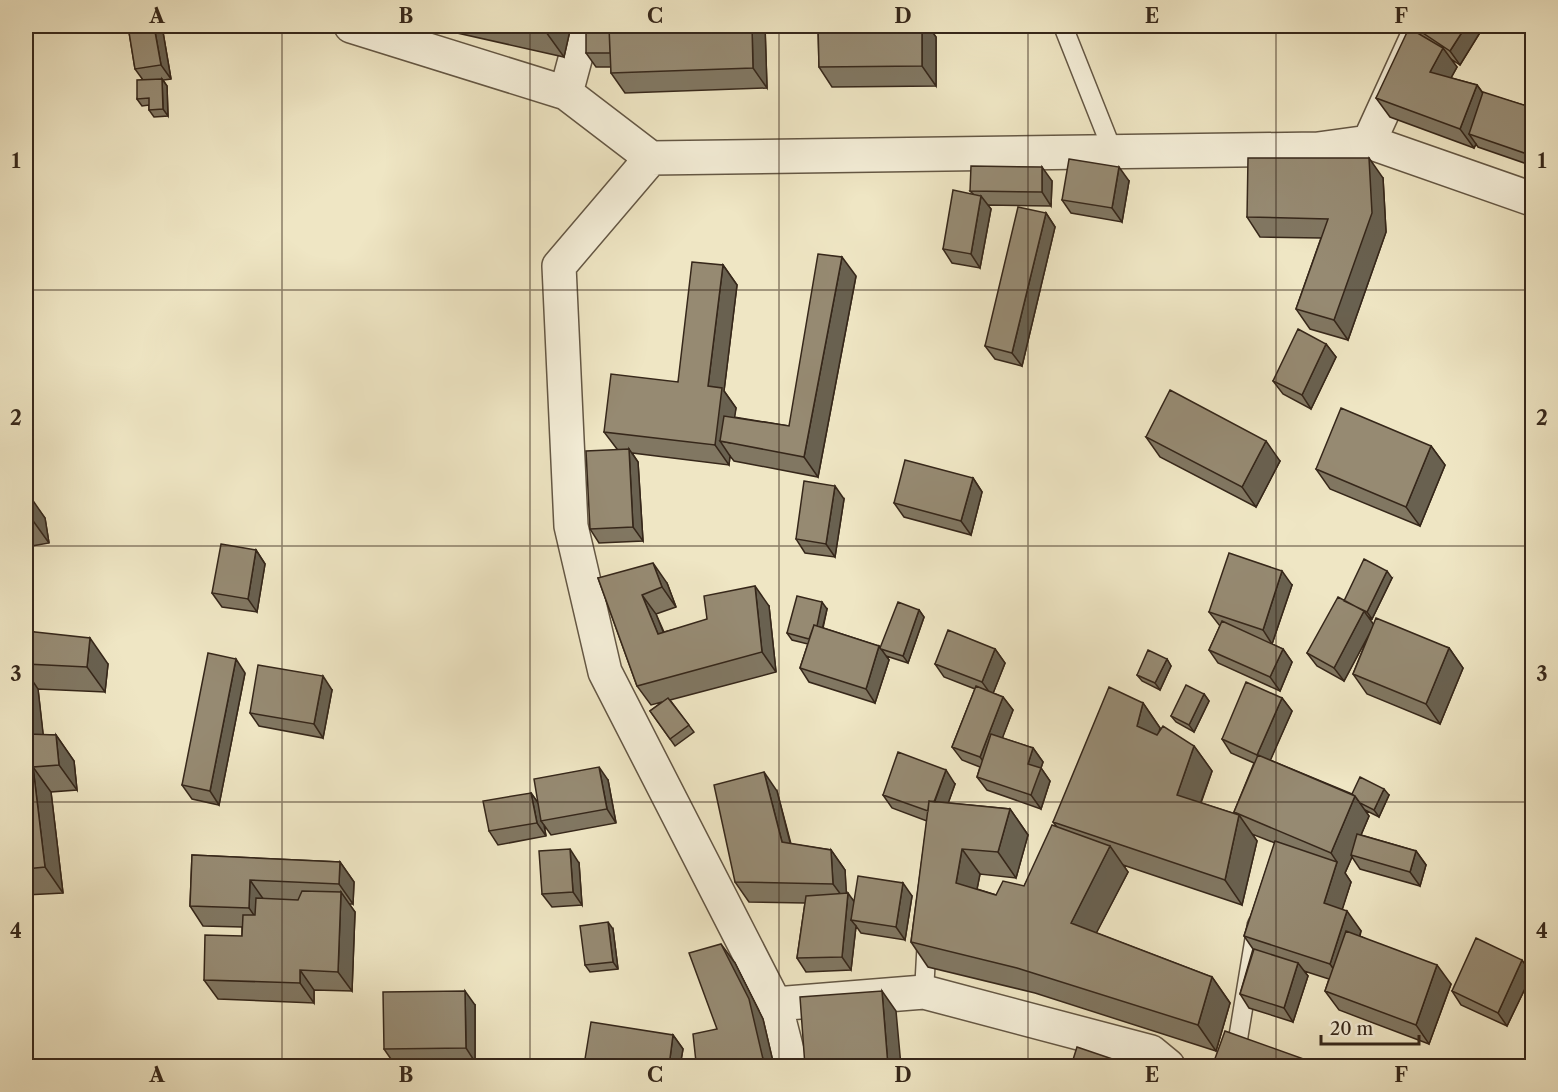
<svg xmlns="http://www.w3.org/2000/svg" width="1558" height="1092" viewBox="0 0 1558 1092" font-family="'Libre Caslon Text',serif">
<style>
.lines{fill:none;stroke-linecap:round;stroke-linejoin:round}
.lane-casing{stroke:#645744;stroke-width:21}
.street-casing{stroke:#645744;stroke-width:36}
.lane{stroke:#f5efd9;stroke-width:18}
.street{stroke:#f5efd9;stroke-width:33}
.wall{fill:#817762;stroke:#36271a;stroke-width:1.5}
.shaded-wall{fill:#696150;stroke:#36271a;stroke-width:1.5}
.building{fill:#968a72;stroke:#36271a;stroke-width:1.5}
.grid{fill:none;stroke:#36271a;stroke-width:1.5;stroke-opacity:0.55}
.neatline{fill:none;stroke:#36271a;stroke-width:2}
.grid-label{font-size:20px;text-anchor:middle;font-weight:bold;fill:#36271a}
</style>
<rect width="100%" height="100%" fill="#efe6c4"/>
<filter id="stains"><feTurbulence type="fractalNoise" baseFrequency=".00333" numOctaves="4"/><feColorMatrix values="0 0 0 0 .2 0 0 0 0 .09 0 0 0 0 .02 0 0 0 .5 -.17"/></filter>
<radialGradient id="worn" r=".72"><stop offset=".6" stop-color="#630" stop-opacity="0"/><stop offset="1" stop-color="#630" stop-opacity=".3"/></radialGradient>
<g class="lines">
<defs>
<path id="lane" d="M1063 26 1113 152
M924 992 927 938
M1225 1066 1238 1039 1257 924"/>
<path id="street" d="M351 26 566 93 651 158 1318 149 1369 142 1532 199
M566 93 584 26
M1369 142 1422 26
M651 158 559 266 571 526 605 672 775 1004 791 1066
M775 1004 924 992 1151 1052 1168 1066"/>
</defs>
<use href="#lane" class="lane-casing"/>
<use href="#street" class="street-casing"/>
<use href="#lane" class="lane"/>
<use href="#street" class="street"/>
</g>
<path class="wall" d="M128 26H158L163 32 171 79 163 80 167 86 168 116 154 117 149 110V105L142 106 137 99 143 80 135 69Z
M426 26H571L564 57Z
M623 26H765L767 88 625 93 611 73V67H596L586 53Z
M818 26H928L936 37V86L832 87 819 67Z
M1484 26 1460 65 1451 59 1457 67 1451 78 1477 85 1483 93 1533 108V166L1478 147 1476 144 1474 148 1390 117 1376 98 1419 34 1414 27Z
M1383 178 1386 232 1348 340 1310 329 1296 309 1321 238 1260 237 1247 217Z
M1052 181 1051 206 987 205 991 209 980 268 952 263 943 249 973 194 970 191Z
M1129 181 1122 222 1071 213 1062 200Z
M1046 213 1055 227 1022 366 995 359 985 346Z
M723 265 737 285 724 391 736 408 734 417 789 426 856 276 818 477 734 461 730 456 729 465 632 453 638 462 643 541 599 543 590 529 617 449 604 432 678 382Z
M1326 344 1336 357 1311 409 1283 394 1273 381Z
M1146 437 1280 461 1256 507 1160 457Z
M1431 446 1445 465 1420 526 1330 489 1316 469Z
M973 478 982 492 971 535 904 517 894 503Z
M26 493 45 518 49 543 26 547Z
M844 499 835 557 805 553 796 539Z
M256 550 265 564 257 612 222 607 212 593Z
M598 578 667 583 676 607 656 614 664 632 769 606 776 672 670 700 694 732 675 746 650 711 662 702 651 705 637 686Z
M1392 578 1372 619 1368 617 1373 624 1449 648 1463 668 1440 724 1367 694 1353 674 1369 634 1344 681 1317 666 1307 653 1344 601Z
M1292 585 1272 644 1283 649 1292 662 1280 691 1218 663 1209 650 1220 626 1209 612Z
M26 592 31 631 108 664 105 692 38 689 43 735H56L74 761 77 790 51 792 63 893 26 895Z
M827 609 823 628 879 646 880 648 919 610 924 617 908 663 886 656 889 660 875 703 809 682 800 668 808 644 792 640 787 633Z
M995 649 1005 663 993 693 1003 697 1013 710 1002 738 1033 748 1043 762 1041 768 1050 781 1041 809 987 790 977 777 980 767 962 760 952 747 975 689 944 677 935 664Z
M1167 659 1171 666 1160 690 1142 681 1137 675Z
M245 673 219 805 192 799 182 785Z
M332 690 323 738 259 726 250 713Z
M1204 694 1209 701 1194 732 1176 722 1171 716Z
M1282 698 1292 711 1270 760 1352 794 1389 795 1379 817 1365 810 1369 816 1361 835 1416 851 1426 865 1420 886 1360 869 1352 857 1345 873 1351 882 1342 909 1361 931 1360 936 1451 984 1429 1044 1339 1010 1325 991 1329 979 1304 971 1308 976 1293 1022 1249 1008 1240 994 1253 949 1244 936 1275 843 1252 834 1257 841 1242 905 1123 865 1128 872 1096 933 1212 977 1230 1003 1216 1051 1035 993 928 967 911 942 927 821 892 808 883 795 955 784 948 803 1010 809 1028 835 1016 878 980 874 977 889 996 895 1024 886 1057 827 1053 822 1143 703 1160 728V731L1194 746 1212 771 1201 803 1235 814 1234 812 1254 763 1231 753 1222 739Z
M608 780 616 823 551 835 544 825 546 836 498 845 489 831 531 793 538 803Z
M777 791 791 844 831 850 845 870 846 893 854 901 912 896 905 940 861 933 856 926 851 970 806 972 797 958 805 903 749 902 735 882Z
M192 855 340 862 354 882 353 904H349L355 912 352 991 314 990V1003L218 999 204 980 242 936V927L203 926 190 906Z
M579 863 582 905 552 907 542 894Z
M613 929 618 969 590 972 585 965Z
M735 963 763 1019 774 1066H699L696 1062 717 1029Z
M1532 974 1507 1026 1461 1005 1452 991Z
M475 1005V1062H393L384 1049Z
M673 1035 683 1049 680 1066H590L585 1059Z"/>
<path class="shaded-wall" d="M154 26H158L163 32 171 79 161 65Z
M547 26H571L564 57 546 32Z
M752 26H765L767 88 753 68Z
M922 26H928L936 37V86L922 66Z
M1466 26H1484L1460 65 1450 51Z
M1443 48 1457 67 1443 92 1430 72Z
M162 79 167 86 168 116 163 109Z
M1477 85 1491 105 1469 134 1476 144 1474 148 1460 129Z
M1369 158 1383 178 1386 232 1348 340 1334 320Z
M1042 167 1052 181 1051 206 1042 192Z
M1119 167 1129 181 1122 222 1112 208Z
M981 196 991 209 980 268 971 254Z
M1046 213 1055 227 1022 366 1012 353Z
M842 257 856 276 818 477 804 457Z
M723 265 737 285 724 391 736 408 731 443 720 441 730 456 729 465 715 445 708 386Z
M1326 344 1336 357 1311 409 1302 395Z
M1266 441 1280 461 1256 507 1242 487Z
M1431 446 1445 465 1420 526 1406 507Z
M629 449 638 462 643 541 633 527Z
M973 478 982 492 971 535 961 521Z
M835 486 844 499 835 557 826 544Z
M27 492 45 518 49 543 31 518Z
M256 550 265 564 257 612 248 599Z
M653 563 667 583 676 607 662 587Z
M1282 571 1292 585 1272 644 1263 630Z
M1387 571 1392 578 1372 619 1367 612Z
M755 586 769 606 776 672 762 652Z
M26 592 34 655 26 643Z
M642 595 656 614 672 654 658 634Z
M822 602 827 609 818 647 813 640Z
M919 610 924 617 908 663 903 656Z
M1364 611 1374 625 1344 681 1334 668Z
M90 638 108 664 105 692 87 667Z
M879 646 889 660 875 703 866 689Z
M1449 648 1463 668 1440 724 1426 704Z
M995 649 1005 663 992 696 982 682Z
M1283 649 1292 662 1280 691 1270 677Z
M236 659 245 673 219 805 210 791Z
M1167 659 1171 666 1160 690 1155 683Z
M26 671 38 689 46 759 28 734 26 711Z
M323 676 332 690 323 738 314 724Z
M1204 694 1209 701 1194 732 1189 725Z
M1003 697 1013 710 990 771 980 757Z
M1282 698 1292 711 1267 768 1257 755Z
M1143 703 1160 728 1155 751 1137 726Z
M56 735 74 761 77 790 59 765Z
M1194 746 1212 771 1194 821 1177 795Z
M1033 748 1043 762 1038 776 1041 768 1050 781 1041 809 1031 795 1028 764Z
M33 767 51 792 63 893 45 867Z
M599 767 608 780 616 823 607 809Z
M946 770 955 784 940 826 931 812Z
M764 772 777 791 795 862 782 842Z
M1384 789 1389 795 1379 817 1374 810Z
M531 793 541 807V821L544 825 546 836 537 823Z
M1355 796 1369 816 1352 856 1351 855 1352 857 1345 873 1351 882 1338 923 1324 903 1337 862 1331 853Z
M1010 809 1028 835 1016 878 998 852Z
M1239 815 1257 841 1242 905 1225 880Z
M1110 846 1128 872 1088 949 1071 923Z
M570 849 579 863 582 905 573 892Z
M962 849 980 874 973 909 956 883Z
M831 850 845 870 847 903 833 884Z
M1416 851 1426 865 1420 886 1410 872Z
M340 862 354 882 353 904 339 884Z
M250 880 264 900 263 928 249 908Z
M903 883 912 896 905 940 896 927Z
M341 892 355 912 352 991 338 972Z
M848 893 858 907 851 920 856 926 851 970 842 957Z
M1347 911 1361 931 1344 984 1330 964Z
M608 922 613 929 618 969 613 962Z
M721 944 735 963 763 1019 774 1066H769L763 1059Z
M1522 960 1532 974 1507 1026 1498 1013Z
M1298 963 1308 976 1293 1022 1284 1008Z
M1437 965 1451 984 1429 1044 1416 1025Z
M300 970 314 990V1003L300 983Z
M1212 977 1230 1003 1216 1051 1198 1025Z
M465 991 475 1005V1062L466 1048Z
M882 991 896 1011 901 1066H888Z
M673 1035 683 1049 680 1066H669Z"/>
<path class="building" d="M128 26H154L161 65 135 69Z
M518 26H547L546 32Z
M586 26H613V27H609L610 53H586Z
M645 26H752L753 68 611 73 609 27Z
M818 26H922V66L819 67Z
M1414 27V26H1466L1450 51Z
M1409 28 1443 48 1430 72 1477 85 1460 129 1376 98Z
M162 79 163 109 149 110V98L137 99V80Z
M1483 92 1533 108V156L1469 134Z
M1248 158H1369L1372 213 1334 320 1296 309 1328 219 1247 217Z
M1069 159 1119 167 1112 208 1062 200Z
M971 166 1042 167V192L970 191Z
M953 190 981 196 971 254 943 249Z
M1018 207 1046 213 1012 353 985 346Z
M818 254 842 257 804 457 720 441 724 416 789 426Z
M692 262 723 265 708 386 722 388 715 445 604 432 611 374 678 382Z
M1298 329 1326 344 1302 395 1273 381Z
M1170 390 1266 441 1242 487 1146 437Z
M1341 408 1431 446 1406 507 1316 469Z
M629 449 633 527 590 529 586 451Z
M905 460 973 478 961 521 894 503Z
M804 481 835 486 826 544 796 539Z
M27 492 31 518H26V493Z
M221 544 256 550 248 599 212 593Z
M1229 553 1282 571 1263 630 1209 612Z
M1364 559 1387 571 1367 612 1344 601Z
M653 563 662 587 642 595 658 634 707 619 704 596 755 586 762 652 637 686 598 578Z
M797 596 822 602 817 626 814 625 809 639 787 633Z
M1338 597 1364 611 1334 668 1307 653Z
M898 602 919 610 903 656 881 649 880 648Z
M1376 618 1449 648 1426 704 1353 674Z
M1222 621 1283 649 1270 677 1209 650Z
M814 625 879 646 866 689 800 668Z
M948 630 995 649 982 682 935 664Z
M26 631 90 638 87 667 26 664Z
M1148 650 1167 659 1155 683 1137 675Z
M208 653 236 659 210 791 182 785Z
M258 665 323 676 314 724 250 713Z
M1246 682 1282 698 1257 755 1222 739Z
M1186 685 1204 694 1189 725 1171 716Z
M976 686 1003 697 980 757 952 747Z
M1109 687 1143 703 1137 726 1157 735 1163 726 1194 746 1177 795 1239 815 1225 880 1053 822Z
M668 698 689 725 670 739 650 711Z
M26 711 28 734 56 735 59 765 33 767 45 867 26 869Z
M991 734 1033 748 1028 764 1041 768 1031 795 977 777Z
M898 752 946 770 934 802 929 801 928 811 883 795Z
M1258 755 1355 796 1331 853 1234 812Z
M599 767 607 809 541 821 534 779Z
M764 772 782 842 831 850 833 884 735 882 714 785Z
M1360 777 1384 789 1374 810 1360 803 1355 796 1352 794Z
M531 793 537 823 489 831 483 801Z
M929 801 1010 809 998 852 962 849 956 883 996 895 1003 881 1024 886 1052 825 1110 846 1071 923 1212 977 1198 1025 1017 968 911 942Z
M1357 834 1416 851 1410 872 1351 855Z
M1275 841 1337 862 1324 903 1347 911 1330 964 1244 936Z
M570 849 573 892 542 894 539 851Z
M192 855 340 862 339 884 250 880 249 908 190 906Z
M858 876 903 883 896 927 851 920Z
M302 891 341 892 338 972 300 970V983L204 980 205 935 242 936 243 915H255L256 898 298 900Z
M848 893 842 957 797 958 806 896Z
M608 922 613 962 585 965 580 926Z
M1346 931 1437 965 1416 1025 1325 991Z
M1476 938 1522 960 1498 1013 1452 991Z
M721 944 749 999 763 1059 696 1062 693 1034 717 1029 689 953Z
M1254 949 1298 963 1284 1008 1240 994Z
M465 991 466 1048 384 1049 383 992Z
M882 991 888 1066H805L800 997Z
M591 1022 673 1035 669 1066H631L585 1059Z
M1225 1031 1323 1066H1219L1213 1064Z
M1077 1047 1133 1066H1071Z
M214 1061 216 1066H73V1064Z"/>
<path class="grid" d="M282 26V1066M530 26V1066M779 26V1066M1028 26V1066M1276 26V1066M26 290H1532M26 546H1532M26 802H1532"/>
<rect width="1558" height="1092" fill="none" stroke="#efe6c4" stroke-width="66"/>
<path d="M1321 1035v9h98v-9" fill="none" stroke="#36271a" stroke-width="3"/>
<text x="1330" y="1035" font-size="18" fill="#36271a" stroke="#f5efd9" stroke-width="4.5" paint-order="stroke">20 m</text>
<rect x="33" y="33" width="1492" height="1026" class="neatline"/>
<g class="grid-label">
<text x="157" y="23">A</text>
<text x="406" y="23">B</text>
<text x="655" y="23">C</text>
<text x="903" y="23">D</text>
<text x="1152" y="23">E</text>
<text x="1401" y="23">F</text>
<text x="16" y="168">1</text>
<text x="1542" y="168">1</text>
<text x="16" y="425">2</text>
<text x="1542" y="425">2</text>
<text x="16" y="681">3</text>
<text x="1542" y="681">3</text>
<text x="16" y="938">4</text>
<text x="1542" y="938">4</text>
<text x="157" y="1082">A</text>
<text x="406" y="1082">B</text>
<text x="655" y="1082">C</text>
<text x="903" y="1082">D</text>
<text x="1152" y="1082">E</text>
<text x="1401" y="1082">F</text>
</g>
<rect width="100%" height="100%" filter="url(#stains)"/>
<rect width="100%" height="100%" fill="url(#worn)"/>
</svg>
